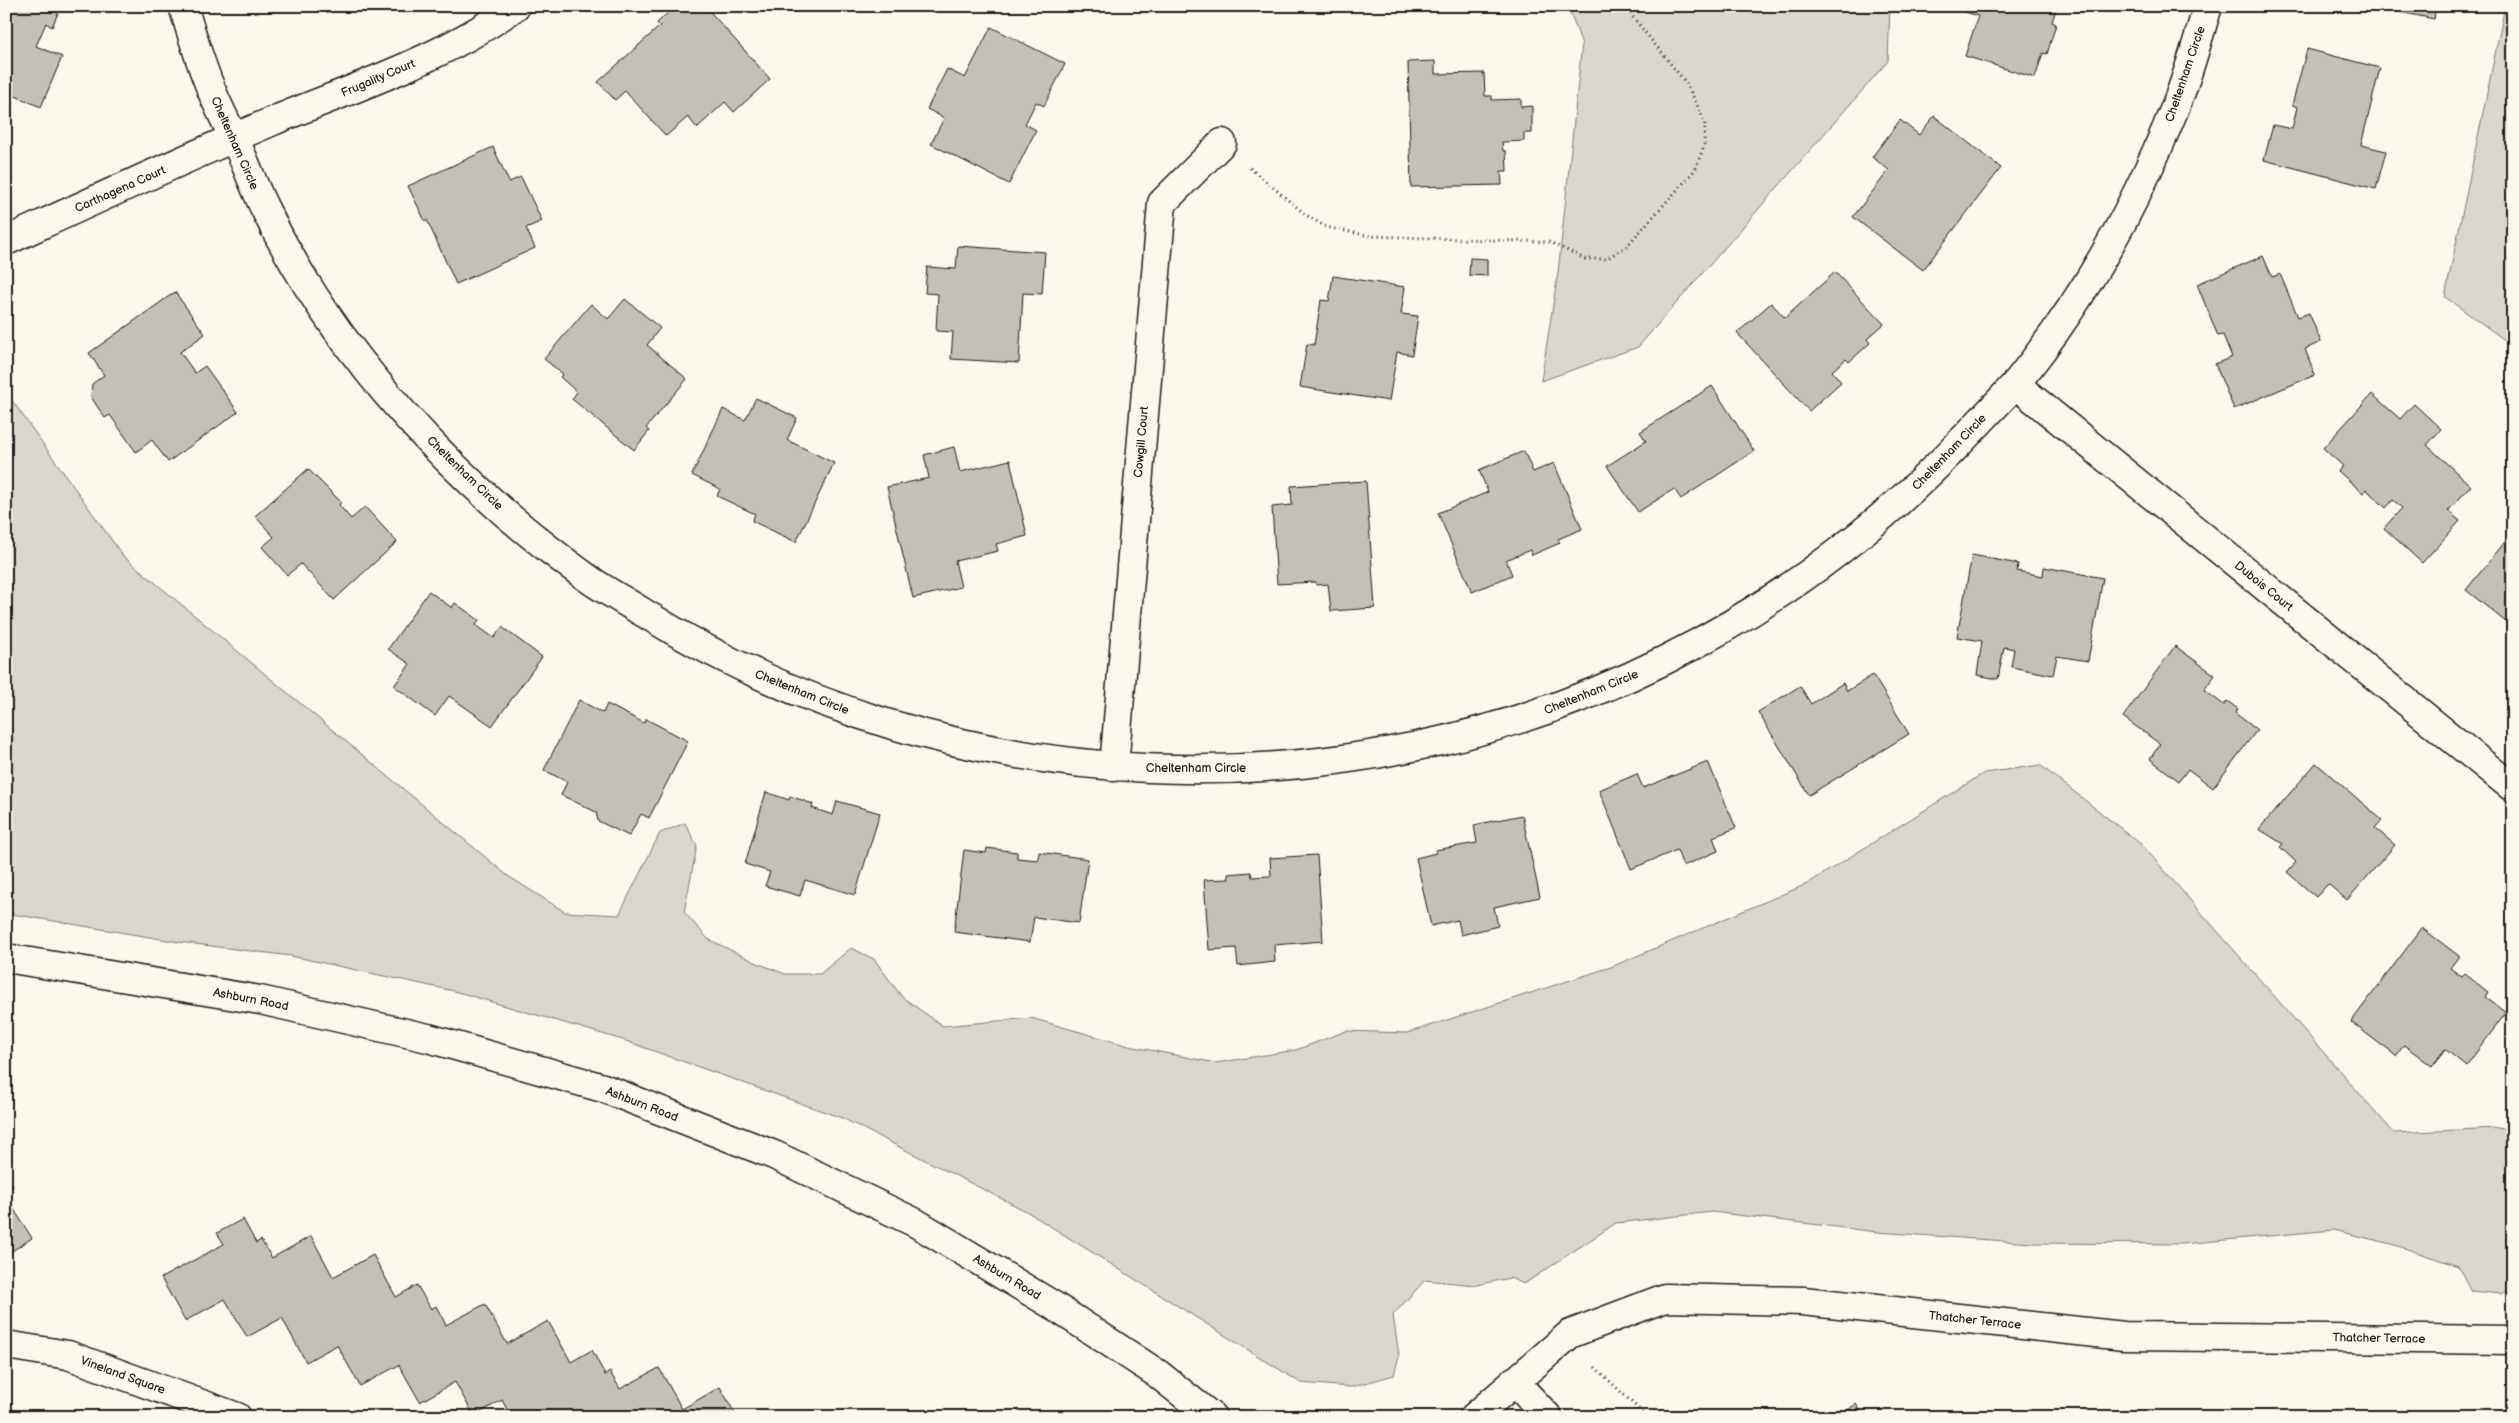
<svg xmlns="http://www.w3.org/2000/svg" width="2519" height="1423" viewBox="0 0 2519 1423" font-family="'Balsamiq Sans',sans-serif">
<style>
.green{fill:#dad7ce;stroke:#7b7a75}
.building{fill:#c3c0b8;stroke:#1c1c1c}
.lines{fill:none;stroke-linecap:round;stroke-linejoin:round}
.minor-casing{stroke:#1c1c1c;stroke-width:31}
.major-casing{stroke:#1c1c1c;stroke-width:31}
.path{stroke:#1c1c1c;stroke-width:3;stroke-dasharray:1 4;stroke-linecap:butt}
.minor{stroke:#fbf7ec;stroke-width:28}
.major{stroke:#fbf7ec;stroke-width:28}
.labels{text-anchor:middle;stroke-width:4.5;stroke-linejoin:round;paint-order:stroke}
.street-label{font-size:12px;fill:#1c1c1c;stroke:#fbf7ec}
</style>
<rect width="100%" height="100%" fill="#fbf7ec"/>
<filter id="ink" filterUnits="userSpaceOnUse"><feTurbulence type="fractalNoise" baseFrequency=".02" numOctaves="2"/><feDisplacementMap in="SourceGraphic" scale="10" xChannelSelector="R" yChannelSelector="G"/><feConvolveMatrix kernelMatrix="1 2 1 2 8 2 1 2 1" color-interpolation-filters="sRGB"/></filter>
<g filter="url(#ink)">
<path class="green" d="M1568 6H1890L1888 61 1638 347 1541 381 1558 273 1582 44Z
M2505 6H2513V346L2445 297Z
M6 392 123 556 508 876 565 912 619 915 660 833 685 823 697 846 684 912 708 939 755 962 785 974H820L851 948 874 959 902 997 943 1026 1031 1018 1129 1046 1216 1063 1296 1050 1346 1031 1407 1033 1611 967 1807 884 1984 773 2040 765 2142 845 2394 1133 2498 1128 2513 1131V1287L2501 1294 2471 1291 2458 1266 2392 1244 2333 1230 2182 1244 2033 1243 1877 1232 1712 1212 1616 1223 1524 1284 1510 1278 1476 1285 1425 1280 1393 1315 1399 1356 1394 1375 1351 1387 1301 1383 1026 1211 842 1118 623 1040 454 991 291 956 179 942 6 913Z"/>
<path class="building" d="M6 6H61L52 27 46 23 36 46 62 57 41 107 6 92Z
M675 6H705L770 79 734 112 725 102 697 128 688 117 666 136 625 91 615 100 598 82 660 26 657 23Z
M1957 6H2057L2052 22 2056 24 2047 54 2043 53 2035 78 1965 56 1978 16 1956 9Z
M2371 6H2436L2434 19Z
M991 27 1065 64 1044 106 1036 102 1025 124 1036 130 1009 184 931 144 944 118 927 109 947 69 965 78Z
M2307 49 2380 68 2361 145 2386 151 2376 189 2264 160 2273 125 2292 129 2297 107 2292 105Z
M1435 61V74L1484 73 1485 96H1492V100L1521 99V107L1532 106V133H1524V141L1502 142 1503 151H1506L1507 171H1501L1502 185 1411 187 1408 62Z
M1934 116 2001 168 1923 270 1853 217 1889 170 1872 157 1900 120 1919 135Z
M493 147 509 182 521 177 542 221 526 228 535 248 456 284 427 220 425 221 408 186Z
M958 246 1045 252 1042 294 1023 293 1019 363 951 359 953 332 936 331 938 294 925 293 927 267 956 269Z
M2263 256 2272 277 2280 274 2298 317 2309 313 2321 342 2305 349 2315 375 2234 409 2215 364 2232 357 2223 335 2218 336 2197 284Z
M1470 258 1487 259V276L1469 275Z
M1835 272 1884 324 1867 339 1870 343 1849 362 1846 359 1832 371 1841 382 1809 411 1737 333 1771 303 1785 318Z
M1333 276 1405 287 1401 314 1418 316 1412 355 1397 352 1389 401 1300 387 1307 344 1314 345 1321 300 1329 301Z
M175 292 205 334 180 352 195 373 205 366 238 412 168 462 152 440 136 452 110 415 105 418 91 397 92 384 104 375 89 353Z
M625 299 660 328 647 345 687 379 646 428 649 431 634 450 572 399 577 392 560 377 563 374 544 359 591 304 608 319Z
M1712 386 1754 451 1681 499 1674 489 1638 512 1607 466 1646 441 1640 432Z
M2372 394 2400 419 2414 404 2441 429 2427 445 2471 486 2448 511 2460 521 2422 563 2384 528 2402 508 2393 500 2386 508 2366 489 2363 493 2338 471 2343 466 2323 448Z
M756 398 797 418 787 440 834 463 796 542 752 521 755 514 717 496 720 489 692 475 723 409 745 420Z
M954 447 960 472 1010 460 1027 536 996 544 998 551 955 561 961 587 913 598 887 487 929 478 924 455Z
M1524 451 1533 472 1554 463 1582 529 1558 539 1560 543 1532 555 1530 550 1506 560 1512 575 1472 592 1438 513 1488 492 1479 470Z
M308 469 341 502 339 505 351 519 365 507 397 542 334 600 301 564 287 575 262 547 274 537 255 516Z
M1366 481 1375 608 1331 611 1328 584 1316 585V582L1277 584 1272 507 1292 505 1291 486Z
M2513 532V616L2507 623 2466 590Z
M1972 555 2018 564 2017 571 2043 576 2044 567 2103 578 2088 661 2057 656 2053 675 2011 667 2014 649 2004 647 1998 679 1977 675 1982 641 1957 637Z
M429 591 452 608 455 603 479 620 476 625 494 638 502 627 542 657 492 726 449 696 435 716 394 686 410 664 388 649Z
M2175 646 2215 675 2204 690 2224 705 2227 701 2238 709 2235 713 2257 730 2213 788 2188 769 2179 781 2150 759 2160 744 2123 717Z
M1873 675 1909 734 1809 795 1758 712 1800 686 1811 704 1843 683 1847 691Z
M579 700 603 713 607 704 644 723 646 719 688 741 649 818 641 814 629 836 598 821 596 812 561 795 567 782 544 770Z
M1708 762 1736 828 1713 837 1718 851 1683 866 1677 850 1631 869 1599 790 1637 774 1643 788Z
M2316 763 2382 820 2375 828 2395 845 2347 900 2328 884 2316 897 2287 872 2296 862 2280 847 2283 844 2259 829Z
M766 792 789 800 790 796 813 804 812 808 833 815 837 801 880 813 855 895 805 880 800 896 765 886 770 872 745 864Z
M1522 815 1540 897 1494 907 1498 926 1461 935 1458 920 1431 926 1416 858 1436 853 1435 850 1477 843 1474 825Z
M987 848 1017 852V858L1038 860 1039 852 1088 859 1079 923 1034 917 1030 942 954 932 964 850 986 853Z
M1317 855 1323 941 1274 945 1275 962 1238 966 1236 948 1209 950 1204 880 1229 879 1228 874 1251 872 1252 877 1271 876 1270 858Z
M2422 928 2459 956 2450 968 2462 977 2465 974 2488 992 2485 997 2506 1013 2466 1066 2445 1049 2432 1066 2404 1045 2396 1056 2351 1022Z
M6 1175 13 1186 6 1190Z
M6 1197 32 1238 6 1255Z
M243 1219 256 1243 261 1240 272 1258 311 1236 333 1277 373 1255 396 1297 417 1285 431 1309 436 1306 446 1325 485 1304 507 1344 548 1321 571 1362 592 1350 605 1375 610 1372 620 1389 659 1368 682 1409 720 1387 737 1417H511L502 1400 474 1416 455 1382 420 1402 399 1365 360 1386 337 1345 306 1362 282 1318 247 1337 225 1299 185 1321 161 1278 224 1244 217 1233Z
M1856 1404 1865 1417H1838Z"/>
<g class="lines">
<defs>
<path id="minor" d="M183 6C191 32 199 59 209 84 217 105 228 126 238 146 247 167 255 189 265 209 336 355 455 483 586 577 604 590 625 601 644 613 950 804 1343 820 1665 660 1781 602 1882 526 1970 432 1986 415 2002 399 2017 382 2083 301 2135 207 2174 110 2188 77 2197 41 2208 6
M6 241C95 200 183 159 273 121 355 87 443 59 516 6
M2015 384 2513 788
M1114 767 1162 203 1222 143
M6 1345 68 1355 237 1417
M1514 1381 1548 1417
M1474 1417 1570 1334 1665 1298 1803 1301 2124 1336 2513 1340"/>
<path id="major" d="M6 958 260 1000 428 1038 603 1088 774 1155 916 1223 1051 1304 1158 1374 1212 1417"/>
</defs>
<use href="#minor" class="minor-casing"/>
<use href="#major" class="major-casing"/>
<path class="path" d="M1250 168 1306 215 1326 227 1369 236 1550 242 1585 259H1606L1626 247 1695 170 1704 146 1705 122 1687 84 1624 6
M1595 1367 1647 1417"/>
<use href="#minor" class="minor"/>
<use href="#major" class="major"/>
</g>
</g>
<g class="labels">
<g class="street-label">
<text transform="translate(2185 74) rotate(-71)" y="4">Cheltenham Circle</text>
<text transform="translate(378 78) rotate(-23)" y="4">Frugality Court</text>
<text transform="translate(235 143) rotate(66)" y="4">Cheltenham Circle</text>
<text transform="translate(120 189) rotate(-24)" y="4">Carthagena Court</text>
<text transform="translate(1141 442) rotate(-85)" y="4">Cowgill Court</text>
<text transform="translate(1949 452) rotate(-46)" y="4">Cheltenham Circle</text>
<text transform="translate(465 473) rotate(44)" y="4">Cheltenham Circle</text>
<text transform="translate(2264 586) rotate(39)" y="4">Dubois Court</text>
<text transform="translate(802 692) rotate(22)" y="4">Cheltenham Circle</text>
<text transform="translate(1591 692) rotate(-22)" y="4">Cheltenham Circle</text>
<text x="1196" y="772">Cheltenham Circle</text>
<text transform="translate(251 999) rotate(11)" y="4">Ashburn Road</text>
<text transform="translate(642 1104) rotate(21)" y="4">Ashburn Road</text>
<text transform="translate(1007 1277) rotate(31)" y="4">Ashburn Road</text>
<text transform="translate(1975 1320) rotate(6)" y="4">Thatcher Terrace</text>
<text transform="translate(2379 1338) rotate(1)" y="4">Thatcher Terrace</text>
<text transform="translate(123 1375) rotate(20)" y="4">Vineland Square</text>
</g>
</g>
<rect width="2519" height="1423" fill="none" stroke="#fbf7ec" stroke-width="25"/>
<rect x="12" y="12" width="2494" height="1398" fill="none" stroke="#1c1c1c" stroke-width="2" filter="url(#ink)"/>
</svg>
